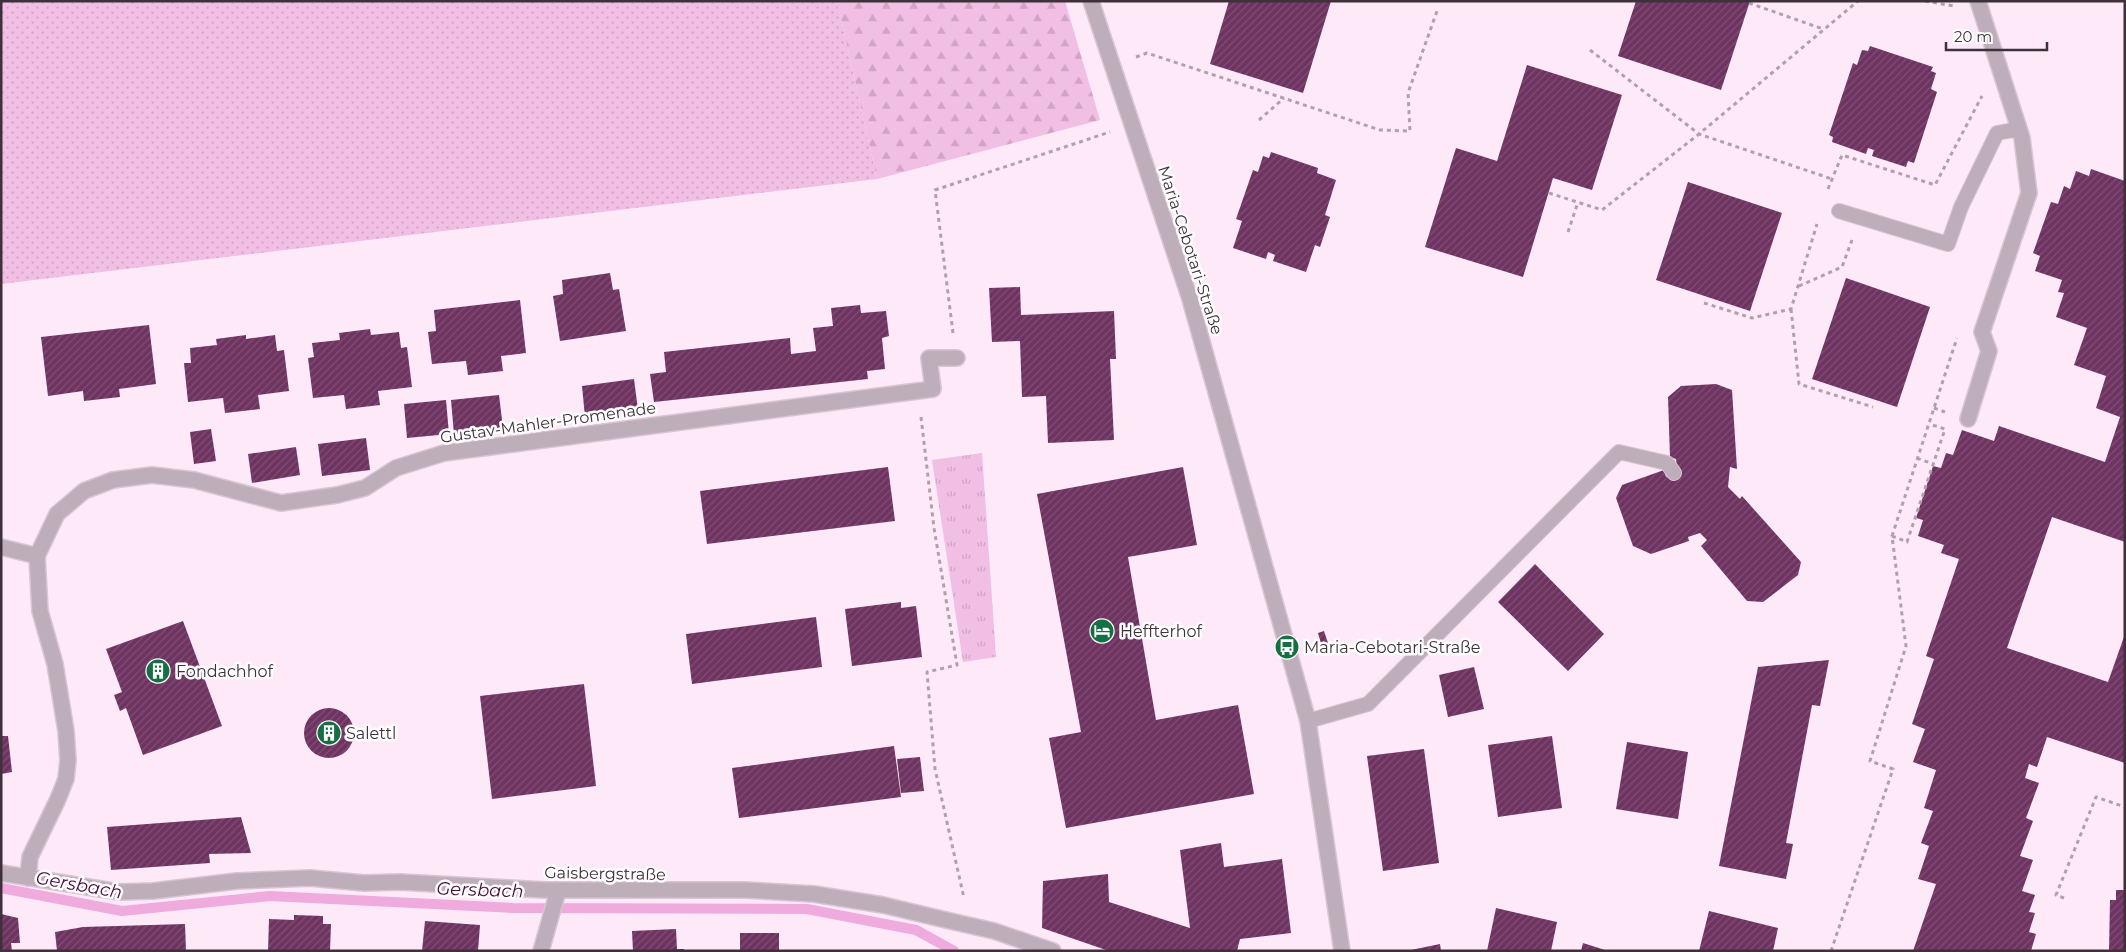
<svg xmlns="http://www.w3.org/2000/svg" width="2126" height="952" viewBox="0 0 2126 952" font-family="Montserrat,sans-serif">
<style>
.grass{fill:url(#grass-dots)}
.forest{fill:url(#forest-firs)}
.park{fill:url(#park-tufts)}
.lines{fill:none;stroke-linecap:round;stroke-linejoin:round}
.stream{stroke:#efaade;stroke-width:10}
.building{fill:url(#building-hatch)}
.service-casing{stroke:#d8c4d2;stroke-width:16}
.minor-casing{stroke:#d8c4d2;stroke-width:18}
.path{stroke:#b19fac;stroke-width:3;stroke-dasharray:4 4;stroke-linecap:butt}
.service{stroke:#bdaeb9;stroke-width:14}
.minor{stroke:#bdaeb9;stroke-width:15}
.labels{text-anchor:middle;stroke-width:5;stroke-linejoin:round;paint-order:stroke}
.street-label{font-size:16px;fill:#3e313a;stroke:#fdfdfd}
.poi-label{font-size:16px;fill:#3e313a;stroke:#fdfdfd;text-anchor:start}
.water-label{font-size:18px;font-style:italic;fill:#470b3d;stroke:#fdfdfd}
</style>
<defs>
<pattern id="grass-dots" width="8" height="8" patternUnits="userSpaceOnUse" patternTransform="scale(1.25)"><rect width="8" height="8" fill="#f1bee4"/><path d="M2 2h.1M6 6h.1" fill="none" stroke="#d0a4c4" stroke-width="1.8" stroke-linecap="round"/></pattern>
<pattern id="forest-firs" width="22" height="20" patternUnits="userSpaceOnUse" patternTransform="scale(1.25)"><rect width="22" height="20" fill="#f1bee4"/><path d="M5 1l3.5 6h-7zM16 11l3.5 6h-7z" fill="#d0a4c4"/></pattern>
<pattern id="park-tufts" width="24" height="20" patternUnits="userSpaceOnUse" patternTransform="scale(1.25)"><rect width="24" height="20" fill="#f1bee4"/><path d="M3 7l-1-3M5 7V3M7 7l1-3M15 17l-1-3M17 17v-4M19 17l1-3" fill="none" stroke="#d0a4c4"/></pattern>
<pattern id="building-hatch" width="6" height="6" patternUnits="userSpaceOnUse" patternTransform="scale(1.25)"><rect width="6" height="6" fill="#6e3361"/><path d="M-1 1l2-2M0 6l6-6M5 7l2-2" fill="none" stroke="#7f4f75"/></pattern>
</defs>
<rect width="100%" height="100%" fill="#fee9f8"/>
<path class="grass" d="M1 1H837L877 179 1 284Z"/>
<path class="forest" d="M837 1H1065L1100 120 877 179Z"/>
<path class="park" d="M982 453 996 657 963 662 932 460Z"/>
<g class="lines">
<path class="stream" d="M1 888 122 911 270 896 513 908 807 909 916 930 954 951"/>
</g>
<path class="building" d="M1229 1H1331L1303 93 1210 64Z
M1636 1H1750L1721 90 1618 56Z
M1870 46 1933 67 1931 71 1936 73 1931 89 1937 92 1914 163 1908 161 1906 167 1872 156 1874 150 1868 148 1866 154 1832 142 1833 137 1829 135 1853 63 1857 65 1862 50 1868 51Z
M1527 65 1622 95 1592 190 1553 178 1523 277 1425 247 1456 148 1497 161Z
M1271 152 1318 168 1317 173 1336 180 1325 215 1330 217 1320 247 1315 245 1306 272 1273 261 1275 255 1268 252 1266 259 1233 248 1242 221 1236 219 1253 170 1258 172 1263 156 1269 158Z
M2091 169 2125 181V542L2052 517 2007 648 2108 682 2125 634V763L2047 737 2037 767 2029 764 2025 778 2039 783 2026 818 2033 821 2020 856 2033 860 2022 891 2035 895 2029 912 2035 913 2029 932 2036 934 2031 951H1913L1936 884 1918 879 1929 846 1921 843 1933 811 1924 808 1936 770 1913 762 1925 729 1912 724 1934 659 1926 656 1959 559 1941 553 1944 545 1918 536 1923 520 1916 518 1933 466 1941 468 1946 453 1953 455 1962 430 1994 441 1999 426 2105 462 2120 417 2096 408 2106 376 2074 365 2087 328 2056 317 2064 293 2058 292 2062 280 2035 271 2040 256 2033 253 2051 202 2058 204 2064 186 2070 189 2076 171 2089 176Z
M1688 182 1782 213 1750 311 1656 280Z
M610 273 613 290 619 289 626 331 560 341 553 296 563 294 562 280Z
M1846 278 1930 307 1897 407 1812 379Z
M1020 287 1021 315 1114 311 1116 359H1110L1114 440 1048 443 1046 396 1022 397 1020 341 992 342 989 288Z
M520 300 526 353 501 356 503 371 468 375 466 361 432 364 428 332 436 331 434 310Z
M860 305 861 313 886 311 889 336 882 338 885 369 867 371 868 379 654 402 650 374 666 372 664 352 790 338 791 354 816 351 813 328 833 326 831 308Z
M149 325 156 384 119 389 120 397 84 401 83 391 48 396 41 337Z
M370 329 371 335 399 332 401 348 407 347 412 387 378 391 380 405 346 409 344 395 313 398 308 358 314 357 312 343 340 340 339 333Z
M246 335V339L275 335 277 351 284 350 289 391 258 395 260 409 225 413 223 398 188 402 184 363H191L190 348 217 345 216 339Z
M634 379 638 410 585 417 582 386Z
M1716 384 1732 390 1737 469 1730 467 1728 487 1740 499 1742 496 1801 562 1798 575 1763 602 1747 601 1701 546 1707 540 1700 533 1688 537 1689 541 1651 554 1633 546 1616 498 1622 485 1664 470 1666 477 1677 470 1676 459 1670 457 1668 397 1681 386Z
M499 395 503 428 454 434 451 400Z
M446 400 449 434 407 438 404 404Z
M211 429 216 461 194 464 190 432Z
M366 438 370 470 322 476 318 444Z
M296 447 300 475 252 483 248 454Z
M888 467 895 521 707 544 700 491Z
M1183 467 1197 545 1128 557 1156 720 1238 705 1254 794 1066 828 1049 738 1081 732 1037 494Z
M1535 564 1604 634 1568 671 1498 602Z
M901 602V608L916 606 922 657 852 666 845 609Z
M816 617 822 667 692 684 686 634Z
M183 621 222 726 143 755 126 708 120 711 114 695 122 692 106 649Z
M1324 631 1331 652 1324 654 1318 633Z
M1829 660 1820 706 1812 705 1786 843 1793 844 1786 879 1719 866 1758 667Z
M1474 667 1484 709 1448 717 1439 675Z
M584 684 596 786 492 799 480 696Z
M304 733a25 25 0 1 1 50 0a25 25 0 1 1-50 0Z
M1 736H8L12 772 1 774Z
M1552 736 1562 808 1498 817 1488 745Z
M1627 742 1688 752 1678 819 1616 809Z
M894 746 901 797 739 818 732 768Z
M1424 749 1439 863 1383 871 1367 756Z
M920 757 924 791 901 793 897 759Z
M241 817 251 853 209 854 210 863 111 870 107 827Z
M1221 843 1224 867 1282 859 1291 933 1240 939 1237 951H1109L1042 928 1043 881 1108 874 1109 902 1190 928 1180 850Z
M2116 890H2125V951H2109L2110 900H2116Z
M1496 908 1557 922 1551 951H1487Z
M1709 911 1778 928 1773 951H1699Z
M1 914 18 918 20 943H11L12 951H1Z
M294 915 323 916V924H331L330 951H268L269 919 294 920Z
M425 921 480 925 478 951H422Z
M185 924 186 951H57L55 932 83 927Z
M676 929 677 949H684V951H633L632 931Z
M740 933H779V951H740Z
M1583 943 1605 950V951H1581Z
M1440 944 1441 951H1411V950Z"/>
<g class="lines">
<defs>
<path id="service" d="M1839 211 1948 244 1961 207 1997 133 2019 129
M1308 721 1368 704 1619 452 1667 463 1674 473"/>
<path id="minor" d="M1091 1 1190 299 1308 721 1342 951
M1968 419 1989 351 1982 332 2029 193 2022 138 1978 1
M1 547 37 556
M1 873 119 892 153 891 237 881 310 878 364 883 400 882 546 890H745L814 894 883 905 946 920 994 931 1053 951
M28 878 30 857 58 799 66 779 68 760 66 731 55 664 40 611 37 556 57 514 84 491 113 480 152 475 194 480 281 503 337 495 365 488 396 468 444 453 933 389 929 358H957
M541 951 558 891"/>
</defs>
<use href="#service" class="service-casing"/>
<use href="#minor" class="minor-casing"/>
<path class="path" d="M1925 1 1954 6
M1749 3 1823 29
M1590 50 1699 134 1832 179
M1136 57 1147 53 1380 130 1410 131 1408 93 1437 11
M1259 120 1284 98
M1828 189 1842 155 1935 185 1982 96
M1549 193 1602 210 1699 134 1858 1
M1568 232 1578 202
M1799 286 1842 267 1852 240
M1704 303 1752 318 1791 309 1817 224
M1791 309 1799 384 1873 407
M953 333 935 190 1110 132
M1934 408 1945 412
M921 417 934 528 957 665 927 672 935 769 964 898
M1917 458 1933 464
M1892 536 1907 542 1945 429 1929 424
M2064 898 2056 895 2096 797 2125 807
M1831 951 1893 769 1870 761 1906 646 1892 536 1957 338"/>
<use href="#service" class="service"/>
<use href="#minor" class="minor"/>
</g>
<defs>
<symbol id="hotel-disc" viewBox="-11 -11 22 22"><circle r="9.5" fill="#156f42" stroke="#fdfdfd"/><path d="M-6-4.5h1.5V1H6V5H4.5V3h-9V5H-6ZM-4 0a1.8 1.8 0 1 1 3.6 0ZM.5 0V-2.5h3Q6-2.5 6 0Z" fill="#fff"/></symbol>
<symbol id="bus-disc" viewBox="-11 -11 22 22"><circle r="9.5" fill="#156f42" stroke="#fdfdfd"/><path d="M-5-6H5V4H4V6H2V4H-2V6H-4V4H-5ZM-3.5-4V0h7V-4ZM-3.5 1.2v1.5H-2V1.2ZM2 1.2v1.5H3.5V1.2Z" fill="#fff"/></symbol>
<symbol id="building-disc" viewBox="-11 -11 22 22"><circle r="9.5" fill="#156f42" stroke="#fdfdfd"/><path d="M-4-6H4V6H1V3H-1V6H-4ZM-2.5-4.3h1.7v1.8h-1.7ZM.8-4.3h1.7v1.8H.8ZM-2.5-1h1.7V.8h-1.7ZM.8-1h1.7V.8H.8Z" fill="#fff"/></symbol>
</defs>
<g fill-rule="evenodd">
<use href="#hotel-disc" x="1088" y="617" width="28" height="28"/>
<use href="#bus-disc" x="1273" y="633" width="28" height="28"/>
<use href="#building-disc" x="144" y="657" width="28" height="28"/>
<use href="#building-disc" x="315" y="719" width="28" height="28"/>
</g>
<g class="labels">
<g class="street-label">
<text transform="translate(1191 250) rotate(72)" y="6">Maria-Cebotari-Straße</text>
<text transform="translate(548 422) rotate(-8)" y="6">Gustav-Mahler-Promenade</text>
<text transform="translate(605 873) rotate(1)" y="6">Gaisbergstraße</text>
</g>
<g class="poi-label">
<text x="1120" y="637">Heffterhof</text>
<text x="1304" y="653">Maria-Cebotari-Straße</text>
<text x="176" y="677">Fondachhof</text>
<text x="346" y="739">Salettl</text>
</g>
<g class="water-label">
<text transform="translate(79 885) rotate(10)" y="6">Gersbach</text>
<text transform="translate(480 890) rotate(2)" y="6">Gersbach</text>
</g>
</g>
<rect width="2126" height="952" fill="none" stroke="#3e313a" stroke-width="5"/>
<path d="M1946 42v8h101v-8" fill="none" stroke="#3e313a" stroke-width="2.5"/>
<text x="1954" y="42" font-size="15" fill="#3e313a" stroke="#fdfdfd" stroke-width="4" paint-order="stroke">20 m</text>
</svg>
